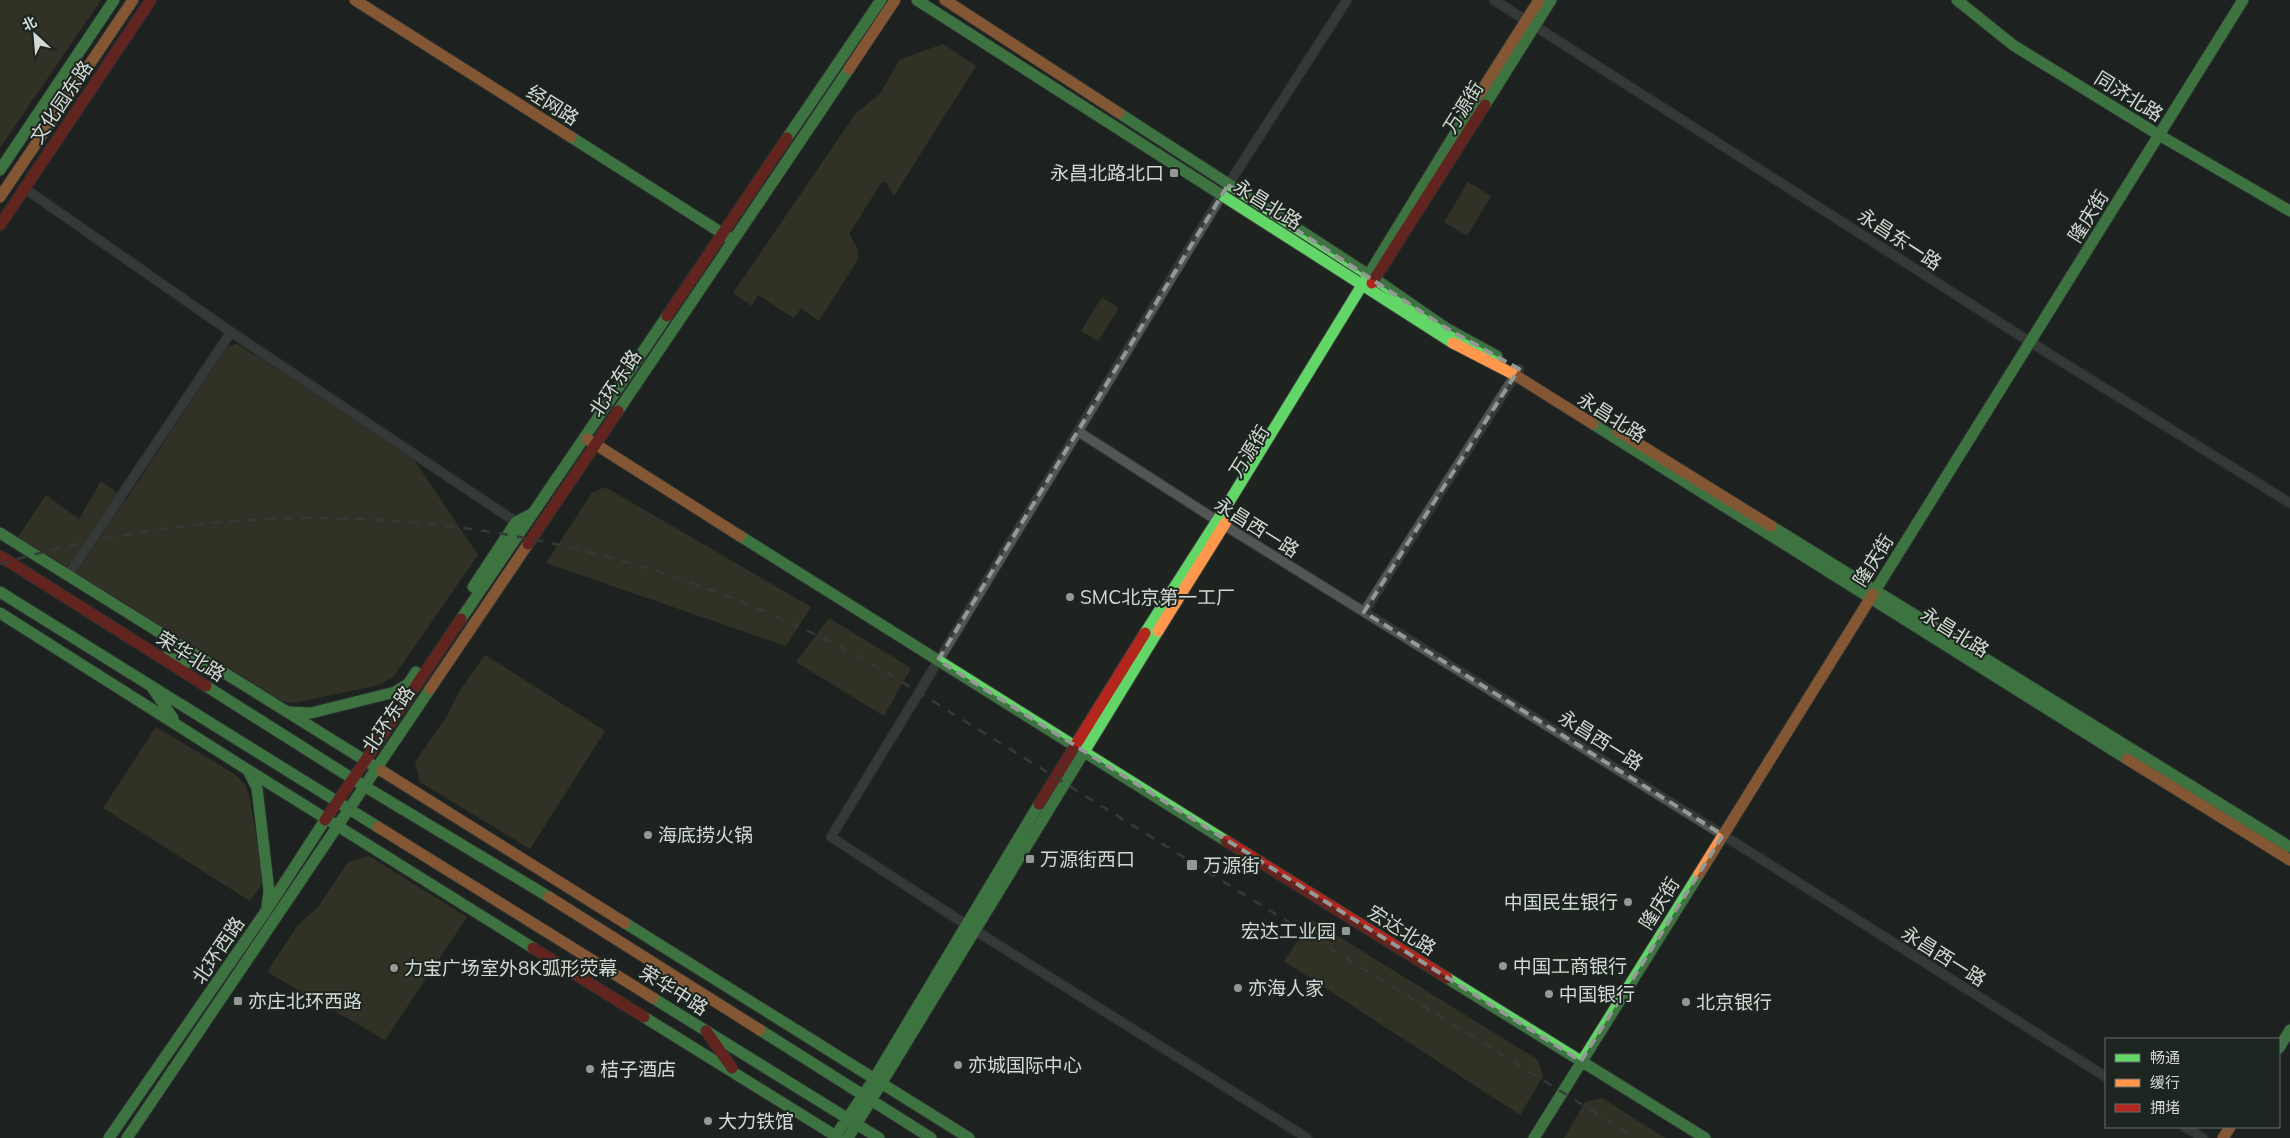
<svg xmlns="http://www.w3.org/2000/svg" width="2290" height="1138" viewBox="0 0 2290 1138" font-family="Mulish,'Noto Sans SC',sans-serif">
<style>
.green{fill:#49462a}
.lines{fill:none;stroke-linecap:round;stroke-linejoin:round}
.street-casing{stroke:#393d3b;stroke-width:11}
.fast-casing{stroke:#393d3b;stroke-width:13}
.slow-casing{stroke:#393d3b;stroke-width:13}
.jam-casing{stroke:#393d3b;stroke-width:13}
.street{stroke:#535654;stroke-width:9}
.fast{stroke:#63d668;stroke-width:11}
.slow{stroke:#ff974d;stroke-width:11}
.jam{stroke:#b3261e;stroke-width:11}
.rail{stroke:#525452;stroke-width:2.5;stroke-dasharray:9 9;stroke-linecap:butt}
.marked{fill:none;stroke:#949996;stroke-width:4;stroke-dasharray:10 6;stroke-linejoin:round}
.poi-dot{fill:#949996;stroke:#1c251f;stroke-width:2}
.labels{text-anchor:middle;stroke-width:4;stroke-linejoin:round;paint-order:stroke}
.street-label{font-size:19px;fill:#d4d9d5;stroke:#1c251f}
.poi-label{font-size:19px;fill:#d4d9d5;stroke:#1c251f;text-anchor:start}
</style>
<rect width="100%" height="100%" fill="#1e2320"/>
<path class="green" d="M0 0H101L0 148Z
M943 44 976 66 894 196 886 182 881 183 849 234 858 250 857 261 819 321 801 308 794 318 758 295 752 306 733 293 856 113 880 94 899 60Z
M1468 182 1491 196 1467 236 1444 222Z
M1102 297 1119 308 1098 341 1081 331Z
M237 344 408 451 478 555 394 676 379 685 294 703 282 701 18 537 46 495 79 519 101 481 126 500 227 347Z
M605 487 811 607 786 646 546 563 592 493Z
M829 618 911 668 884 716 796 662Z
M485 655 605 731 530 849 420 782 415 762 447 716 459 692Z
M156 727 233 773 245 784 249 795 263 875V883L250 901 103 808Z
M369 856 467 917 385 1040 267 972 298 925 318 907 348 862Z
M1312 920 1538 1060 1543 1076 1520 1115 1284 961Z
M1602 1098 1665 1138H1564L1585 1102Z"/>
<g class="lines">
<defs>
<path id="street" d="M1494 0 2030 342 2290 503
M24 188 231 332 516 522
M1079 432 1224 525 1723 835 2106 1077
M68 575 231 332
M1364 612 1519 369
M2185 1127 2203 1138
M1307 1138 976 931 831 837 1228 185 1347 0"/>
<path id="fast" d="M917 0 1453 343
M1957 0 2013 45 2159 135 2290 211
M1485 105 1551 0
M1119 113 1375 279 1446 328 1497 356
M571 137 728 237
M787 138 881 0
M0 170 114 0
M618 411 849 69
M1593 424 2127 759
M1771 526 2290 847
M0 533 382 771
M740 536 1226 841
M473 587 516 522 531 514
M0 592 378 827
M1873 594 2243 0
M0 613 248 770 257 788 269 891 267 906
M461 619 667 316
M1145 633 1229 502 1480 93
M162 657 208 666
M151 686 173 718
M206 686 364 786 549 897
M289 712 311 713 395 692 408 684 416 672
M248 770 533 948
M625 923 969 1138
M1447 978 1705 1138
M653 998 879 1138
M644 1017 839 1138
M760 1030 931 1138
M2279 1048 2290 1030
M109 1138 266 911 325 820
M127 1138 430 689
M834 1138 874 1079 1039 804
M848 1138 1158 631
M1534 1138 1699 874"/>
<path id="slow" d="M355 0 571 137
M945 0 1119 113
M849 69 895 0
M1480 93 1539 0
M0 197 133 0
M1453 343 1515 375 1593 424
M1618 431 1771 526
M587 439 740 536
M1158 631 1226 522
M430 689 528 544
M2127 759 2290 860
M382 771 625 923
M378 827 653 998
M1699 874 1873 594
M549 897 760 1030
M2223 1138 2230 1127"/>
<path id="jam" d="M0 225 151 0
M1372 283 1485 105
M667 316 787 138
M528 544 618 411
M0 556 206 686
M1039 804 1145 633
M325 820 461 619
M1226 841 1447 978
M533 948 644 1017
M706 1031 732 1068"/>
</defs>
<use href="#street" class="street-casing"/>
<use href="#fast" class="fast-casing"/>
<use href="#slow" class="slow-casing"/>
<use href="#jam" class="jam-casing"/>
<use href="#street" class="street"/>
<use href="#fast" class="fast"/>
<use href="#slow" class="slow"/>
<use href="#jam" class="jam"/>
<path class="rail" d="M0 564C298 476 612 517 881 669L1636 1138"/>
</g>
<path d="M0 0H2290V1138H0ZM1228 185 1446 328 1519 369 1364 612 1723 835 1581 1061 938 660Z" fill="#1e2320" fill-opacity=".55" fill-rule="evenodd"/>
<path class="marked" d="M1228 185 1446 328 1519 369 1364 612 1723 835 1581 1061 938 660Z"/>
<g class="poi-dot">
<rect x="1169" y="168" width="10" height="10" rx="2.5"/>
<circle cx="1070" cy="597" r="5"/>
<circle cx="648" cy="835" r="5"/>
<rect x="1025" y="854" width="10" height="10" rx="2.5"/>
<rect x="1186" y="859" width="12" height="12" rx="2.5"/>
<circle cx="1628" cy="902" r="5"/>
<rect x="1341" y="926" width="10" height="10" rx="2.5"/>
<circle cx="1503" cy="966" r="5"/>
<circle cx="394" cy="968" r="5"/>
<circle cx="1238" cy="988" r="5"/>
<circle cx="1549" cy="994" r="5"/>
<rect x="233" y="996" width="10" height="10" rx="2.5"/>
<circle cx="1686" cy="1002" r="5"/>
<circle cx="958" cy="1065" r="5"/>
<circle cx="590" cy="1069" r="5"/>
<circle cx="708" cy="1121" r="5"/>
</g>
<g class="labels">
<g class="street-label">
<text transform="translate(2129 96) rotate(32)" y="7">同济北路</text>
<text transform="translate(61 102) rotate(-56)" y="7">文化园东路</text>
<text transform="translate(553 105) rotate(32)" y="7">经网路</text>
<text transform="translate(1463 107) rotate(-58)" y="7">万源街</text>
<text transform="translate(1268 204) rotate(32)" y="7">永昌北路</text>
<text transform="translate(2088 216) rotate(-58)" y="7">隆庆街</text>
<text transform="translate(1900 239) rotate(33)" y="7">永昌东一路</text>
<text transform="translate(615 383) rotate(-56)" y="7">北环东路</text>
<text transform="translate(1612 417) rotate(32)" y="7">永昌北路</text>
<text transform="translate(1249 451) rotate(-58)" y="7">万源街</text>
<text transform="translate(1257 527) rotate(32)" y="7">永昌西一路</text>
<text transform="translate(1873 560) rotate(-58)" y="7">隆庆街</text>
<text transform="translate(1955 632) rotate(32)" y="7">永昌北路</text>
<text transform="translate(191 656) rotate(32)" y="7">荣华北路</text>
<text transform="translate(388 719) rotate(-56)" y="7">北环东路</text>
<text transform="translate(1601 740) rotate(32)" y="7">永昌西一路</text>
<text transform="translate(1659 903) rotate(-58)" y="7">隆庆街</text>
<text transform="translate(1402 930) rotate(32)" y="7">宏达北路</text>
<text transform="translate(218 950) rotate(-56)" y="7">北环西路</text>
<text transform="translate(1944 956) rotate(32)" y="7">永昌西一路</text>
<text transform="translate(674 990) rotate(32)" y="7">荣华中路</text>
</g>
<g class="poi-label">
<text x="1164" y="180" text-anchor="end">永昌北路北口</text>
<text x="1080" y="604">SMC北京第一工厂</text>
<text x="658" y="842">海底捞火锅</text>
<text x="1040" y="866">万源街西口</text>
<text x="1203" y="872">万源街</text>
<text x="1618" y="909" text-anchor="end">中国民生银行</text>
<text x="1336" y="938" text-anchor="end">宏达工业园</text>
<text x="1513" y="973">中国工商银行</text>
<text x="404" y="975">力宝广场室外8K弧形荧幕</text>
<text x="1248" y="995">亦海人家</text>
<text x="1559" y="1001">中国银行</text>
<text x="248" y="1008">亦庄北环西路</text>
<text x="1696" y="1009">北京银行</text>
<text x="968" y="1072">亦城国际中心</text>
<text x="600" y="1076">桔子酒店</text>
<text x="718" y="1128">大力铁馆</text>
</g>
</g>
<rect x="2105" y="1038" width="175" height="90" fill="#1c251f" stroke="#666d68"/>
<rect x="2115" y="1054" width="25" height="8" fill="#63d668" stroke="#666d68"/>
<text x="2150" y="1063" font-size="15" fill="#d4d9d5">畅通</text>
<rect x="2115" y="1079" width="25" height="8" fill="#ff974d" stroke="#666d68"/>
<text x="2150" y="1088" font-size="15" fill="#d4d9d5">缓行</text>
<rect x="2115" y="1104" width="25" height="8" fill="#b3261e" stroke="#666d68"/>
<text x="2150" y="1113" font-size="15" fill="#d4d9d5">拥堵</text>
<g transform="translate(35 35) rotate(334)" stroke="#1c251f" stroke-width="4" paint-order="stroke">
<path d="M0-4L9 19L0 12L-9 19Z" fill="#d4d9d5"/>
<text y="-8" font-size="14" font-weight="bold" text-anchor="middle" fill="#d4d9d5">北</text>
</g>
</svg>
